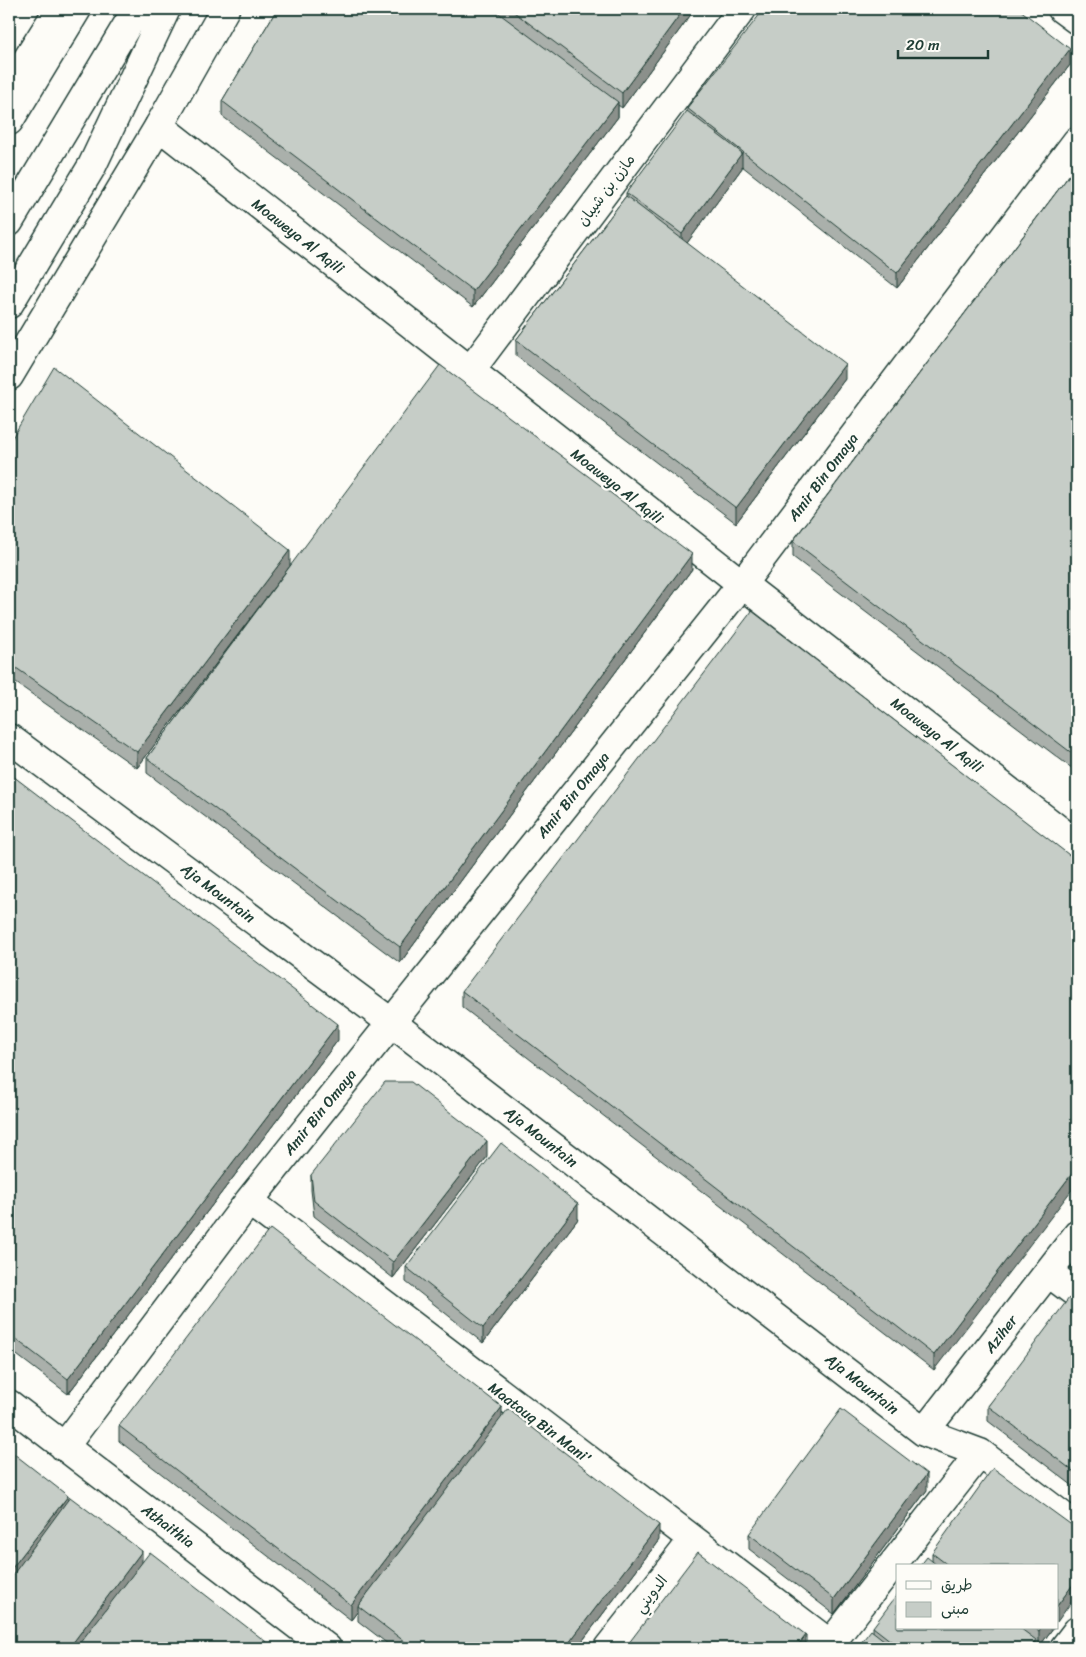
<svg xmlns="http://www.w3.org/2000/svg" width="1086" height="1657" viewBox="0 0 1086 1657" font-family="Sriracha,'Playpen Sans Arabic',sans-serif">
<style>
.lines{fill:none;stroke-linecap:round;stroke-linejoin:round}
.street-casing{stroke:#1f3d34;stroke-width:31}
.secondary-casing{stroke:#1f3d34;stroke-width:31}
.primary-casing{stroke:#1f3d34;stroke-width:31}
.street{stroke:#fdfcf7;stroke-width:28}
.secondary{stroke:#fdfcf7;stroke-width:28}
.primary{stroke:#fdfcf7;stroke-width:28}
.wall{fill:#aab0ab;stroke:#1f3d34}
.shaded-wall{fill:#8b908b;stroke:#1f3d34}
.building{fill:#c6cdc7;stroke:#1f3d34}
.labels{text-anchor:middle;stroke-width:4.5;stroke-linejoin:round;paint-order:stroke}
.street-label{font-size:15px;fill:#1f3d34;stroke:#fdfcf7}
</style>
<rect width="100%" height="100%" fill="#fdfcf7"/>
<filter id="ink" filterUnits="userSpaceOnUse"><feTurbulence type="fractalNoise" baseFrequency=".02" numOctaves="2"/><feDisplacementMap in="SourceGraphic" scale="10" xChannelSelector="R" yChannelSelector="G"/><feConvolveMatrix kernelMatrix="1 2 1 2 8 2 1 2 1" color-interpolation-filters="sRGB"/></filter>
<g filter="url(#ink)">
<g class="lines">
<defs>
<path id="street" d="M1062 9 1077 20
M159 126 742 584 1077 844
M470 371 742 9
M9 738 392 1023 924 1432 980 1453 1077 1527
M249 1201 830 1644
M1049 1273 1077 1294
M9 1404 327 1648
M924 1432 1077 1235
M64 1447 249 1201 742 584 1077 141
M608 1648 693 1540
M827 1648 980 1453
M1064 1648 1077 1631"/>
<path id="secondary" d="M9 88 59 9
M9 376 159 126 225 9"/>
<path id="primary" d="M9 121 77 9
M9 222 137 9
M9 304 92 166 166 9"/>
</defs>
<use href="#street" class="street-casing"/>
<use href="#secondary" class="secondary-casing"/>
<use href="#primary" class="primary-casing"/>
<use href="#street" class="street"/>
<use href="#secondary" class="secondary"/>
<use href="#primary" class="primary"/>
</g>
<path class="wall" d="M277 9H695L622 108 618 105V117L473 307 222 116V101Z
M1070 65 897 288 742 166V168L687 243 845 379 736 523 516 356V340L626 196V193L687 112V108Z
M1077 165V772L793 557V541Z
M9 443 290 565 692 569 400 963 147 773V758L284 574 137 768 9 678Z
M9 773 338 1040 68 1394 9 1349Z
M1077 861 934 1370 462 1007V991Z
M487 1157 393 1278 314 1216 311 1190V1175Z
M578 1219 483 1343 406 1282V1267Z
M1077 1303V1489L988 1421V1406Z
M502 1416 659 1540 577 1648H393L358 1621V1611L351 1620 119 1441V1426Z
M927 1490 834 1614 749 1549V1534Z
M932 1553 1057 1566H920L932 1561Z
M873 1627 897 1628H1053L1039 1647 1036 1644V1648H857L873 1632Z"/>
<path class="shaded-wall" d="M684 9H695L622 108V93Z
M1070 49V65L897 288V273Z
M618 102V117L473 307V291Z
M742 153V168L682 250V234Z
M845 364V379L736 523V508Z
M290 550V566L137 768V752Z
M692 554V569L400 963V947Z
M338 1024V1040L68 1394V1379Z
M487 1141V1157L393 1278V1262Z
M1077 1167V1183L934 1370V1355Z
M578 1204V1219L483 1343V1328Z
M502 1407V1423L358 1606V1611L351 1620V1605Z
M927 1474V1490L834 1614V1599Z
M68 1496V1511L9 1588V1572Z
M659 1525V1540L577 1648H565Z
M142 1551V1566L81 1648H69Z
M1077 1579V1594L1057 1622V1606Z
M1041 1628H1053L1039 1647V1631Z
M806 1635V1648H796Z
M1036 1640V1648H1030Z"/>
<path class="building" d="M277 9H493L618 102 473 291 222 101Z
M510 9H684L622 93Z
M764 9H1019L1070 49 897 273 687 108Z
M687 111 742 153 682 234 626 193Z
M1077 165V757L793 541Z
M626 196 845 364 736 508 516 340Z
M440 365 692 554 400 947 147 758Z
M54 367 290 550 137 752 9 663V443Z
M752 611 1077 861V1167L934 1355 462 991Z
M9 773 338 1024 68 1379 9 1334Z
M385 1082H411L487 1141 393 1262 314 1201 311 1175Z
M501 1143 578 1204 483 1328 406 1267Z
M270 1229 502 1407 351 1605 119 1426Z
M1069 1298 1077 1303V1474L988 1406Z
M508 1409 659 1525 565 1648H413L358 1606Z
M841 1409 927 1474 834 1599 749 1534Z
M9 1450 68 1496 9 1572Z
M993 1468 1077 1529V1579L1057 1606V1566H949L932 1553Z
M70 1497 142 1551 69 1648H11L9 1647V1580Z
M150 1552 274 1648H76Z
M698 1552 806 1635 796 1648H625Z
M927 1557 938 1566H920Z
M897 1595V1628H1020L1036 1640 1030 1648H900L873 1627Z
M1035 1628H1041L1039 1631Z
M871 1630 894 1648H857Z"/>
</g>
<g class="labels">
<g class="street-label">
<text transform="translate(606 190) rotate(-53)" y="5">مازن بن شيبان</text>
<text transform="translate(298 236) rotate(38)" y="5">Moaweya Al Aqili</text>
<text transform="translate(823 477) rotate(-53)" y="5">Amir Bin Omaya</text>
<text transform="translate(617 486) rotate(38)" y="5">Moaweya Al Aqili</text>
<text transform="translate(937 735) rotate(38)" y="5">Moaweya Al Aqili</text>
<text transform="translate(573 795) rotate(-51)" y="5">Amir Bin Omaya</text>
<text transform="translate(218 893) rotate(37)" y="5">Aja Mountain</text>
<text transform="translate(320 1112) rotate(-51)" y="5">Amir Bin Omaya</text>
<text transform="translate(541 1137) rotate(38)" y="5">Aja Mountain</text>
<text transform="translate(1001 1334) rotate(-52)" y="5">Aziher</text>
<text transform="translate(862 1384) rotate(38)" y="5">Aja Mountain</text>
<text transform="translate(540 1423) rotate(37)" y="5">Maatouq Bin Mani'</text>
<text transform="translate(168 1526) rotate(37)" y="5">Athaithia</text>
<text transform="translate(651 1594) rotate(-52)" y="5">الدويني</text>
</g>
</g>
<rect width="1086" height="1657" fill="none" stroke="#fdfcf7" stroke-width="30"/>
<rect x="15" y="15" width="1056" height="1627" fill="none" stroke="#1f3d34" stroke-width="2" filter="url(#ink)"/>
<rect x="896" y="1564" width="162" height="65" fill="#fdfcf7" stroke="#a4b0a9"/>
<rect x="906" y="1581" width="25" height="8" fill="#fdfcf7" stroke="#a4b0a9"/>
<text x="941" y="1590" font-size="15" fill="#1f3d34">طريق</text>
<rect x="906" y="1602" width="25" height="15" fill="#c6cdc7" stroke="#a4b0a9"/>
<text x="941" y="1614" font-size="15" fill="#1f3d34">مبنى</text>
<path d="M898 50v8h90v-8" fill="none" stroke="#1f3d34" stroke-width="2.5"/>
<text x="906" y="50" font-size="15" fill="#1f3d34" stroke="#fdfcf7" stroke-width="4" paint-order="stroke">20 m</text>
</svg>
